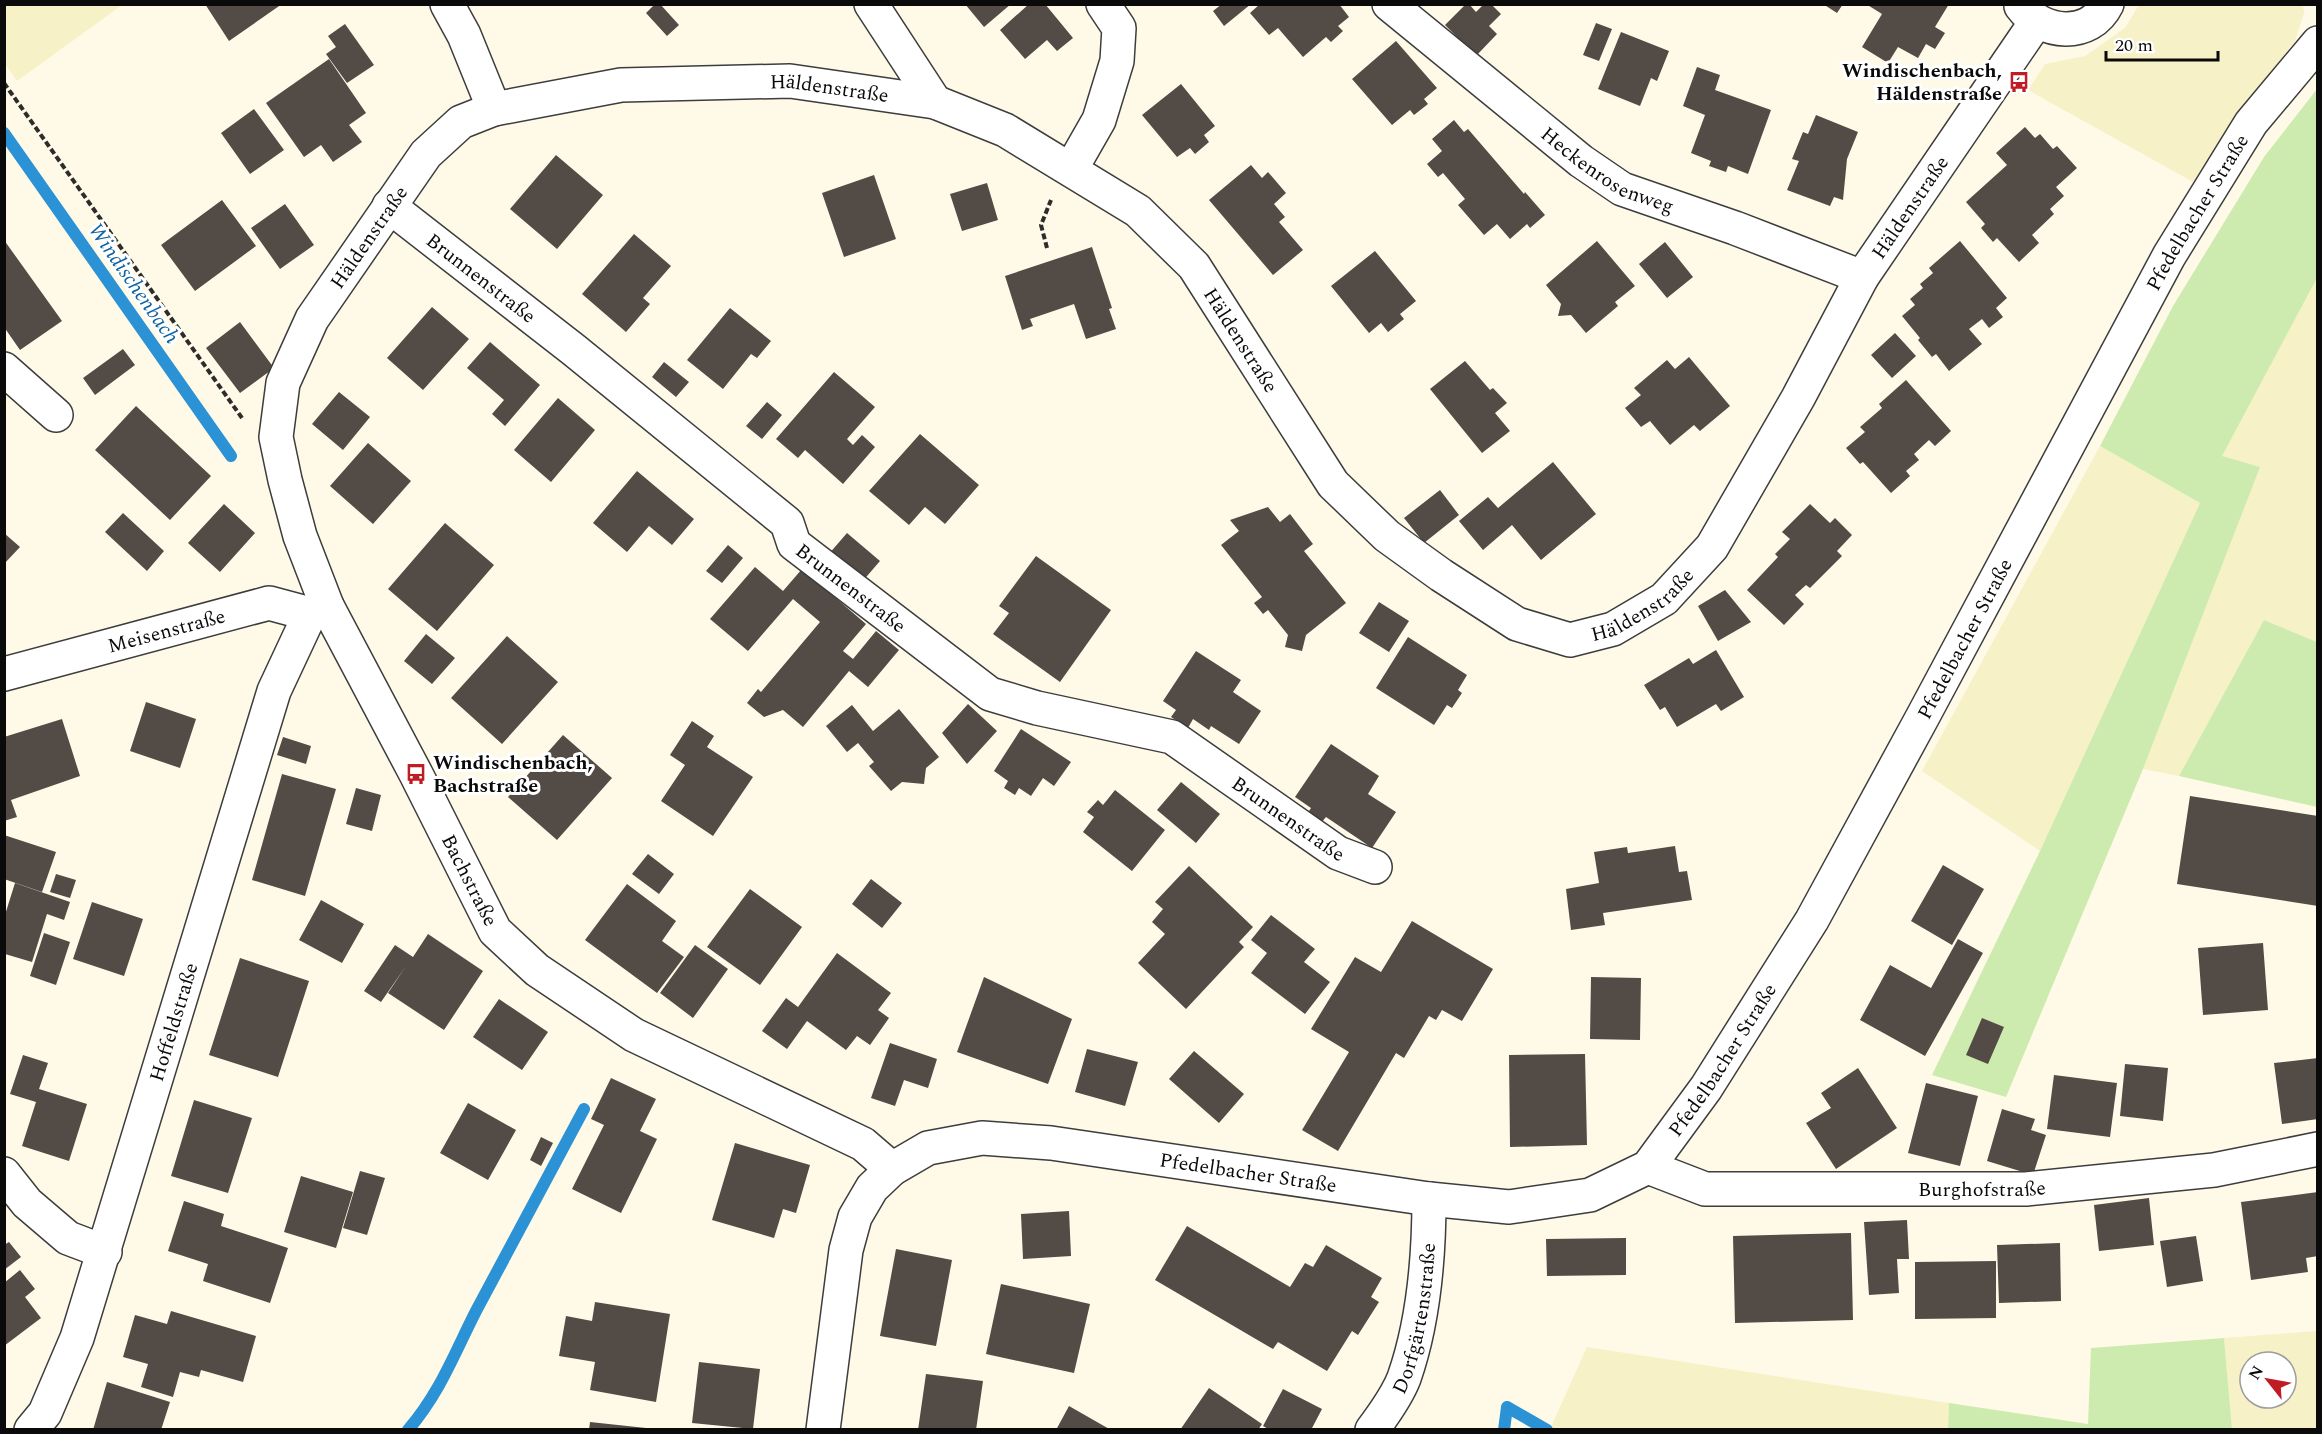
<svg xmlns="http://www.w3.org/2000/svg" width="2322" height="1434" viewBox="0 0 2322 1434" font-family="Spectral,serif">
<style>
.farmland{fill:#f6f1c6;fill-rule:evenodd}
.green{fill:#ceebaf}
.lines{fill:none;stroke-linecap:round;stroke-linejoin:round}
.stream{stroke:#2b92d5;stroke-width:12}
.building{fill:#534b46}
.minor-casing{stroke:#3d3d3d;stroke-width:36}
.path{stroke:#2c2c2c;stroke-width:4;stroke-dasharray:6 3;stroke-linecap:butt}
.minor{stroke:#fff;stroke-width:33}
.labels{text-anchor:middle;stroke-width:6;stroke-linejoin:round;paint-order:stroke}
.poi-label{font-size:20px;font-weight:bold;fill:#0a0a0a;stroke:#fff;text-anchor:end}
.street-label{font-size:20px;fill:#0a0a0a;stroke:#fff}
.water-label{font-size:21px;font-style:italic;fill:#0e62a1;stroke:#fff}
</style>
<rect width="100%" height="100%" fill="#fffae7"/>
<path class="farmland" d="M4 5 5 4 122 5 17 81 5 64Z
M2139 5H2303L2304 13 2295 41 2237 115 2193 182 2028 90 2045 64 2085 56 2125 28Z
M2317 278V642L2264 620 2179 776 2143 769 2259 467 2221 456Z
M2100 446 2200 503 2040 851 1922 771Z
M2317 1331V1429H2232L2224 1338ZM2250 1362H2286V1398H2250Z
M1587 1347 1949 1403 1948 1429H1550Z"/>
<path class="green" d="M2317 89V278L2222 456 2260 467 2143 769 2006 1097 1932 1075 2040 851 2200 503 2100 446 2173 306 2264 157Z
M2264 620 2317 642V807L2179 776Z
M2224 1338 2232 1429H1948L1949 1403 2088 1424 2091 1348Z"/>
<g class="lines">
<path class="stream" d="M4 133 231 456
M408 1430C441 1391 454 1354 476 1311 512 1244 548 1176 584 1109
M1504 1430 1507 1407 1547 1430"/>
</g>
<path class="building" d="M205 4H282L229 41Z
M655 4H660L679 25 667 36 646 13Z
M965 4H1011L984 27Z
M1029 4H1045L1073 38 1057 51 1047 40 1025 59 1000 30Z
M1222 4H1251L1224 26 1213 11Z
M1260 4H1339L1349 17 1338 26 1343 31 1331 42 1326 37 1303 57 1278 28 1269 35 1250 13Z
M1466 4H1469L1476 12 1484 4H1491L1501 14 1489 26 1497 34 1476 56 1445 25Z
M1823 4H1843L1837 13Z
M1866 4H1949L1935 27 1945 33 1935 49 1926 44 1918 58 1898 47 1888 63 1862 47 1882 14Z
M1596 23 1612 29 1599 61 1583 55Z
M345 24 374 65 347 83 326 54 336 47 328 36Z
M1621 32 1669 51 1657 81 1651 78 1640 106 1598 89Z
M1396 41 1437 88 1424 99 1428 104 1414 115 1410 110 1392 125 1352 79Z
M329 59 366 113 349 125 362 142 333 162 321 145 304 157 266 103Z
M1697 67 1720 75 1715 90 1771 110 1748 174 1728 166 1726 172 1709 166 1711 161 1691 153 1705 115 1683 106Z
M1181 84 1215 126 1204 135 1209 142 1195 154 1190 148 1177 157 1142 115Z
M254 109 284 150 250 174 221 133Z
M1816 115 1858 132 1847 159 1843 200 1834 197 1830 206 1787 190 1799 161 1792 159 1803 132 1808 134Z
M1454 120 1464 132 1468 129 1524 194 1525 192 1545 215 1530 228 1527 224 1510 239 1497 224 1484 235 1458 205 1465 199 1443 173 1438 177 1427 164 1442 151 1432 139Z
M2025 127 2035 138 2040 134 2053 149 2057 146 2077 168 2056 187 2064 196 2050 209 2054 214 2032 235 2039 243 2019 262 1997 238 1993 242 1981 228 1985 224 1966 202 2007 165 1996 153Z
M556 155 603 195 557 249 510 209Z
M1251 165 1262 178 1268 172 1286 193 1274 204 1285 217 1279 222 1303 250 1273 275 1209 200Z
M874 175 896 239 844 257 822 193Z
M987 183 998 220 962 231 950 194Z
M222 200 256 246 195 291 161 245Z
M285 204 314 245 280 269 251 228Z
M634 234 671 266 643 298 650 304 626 332 582 294Z
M4 240 62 321 20 350 4 327Z
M1597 241 1635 286 1615 302 1618 306 1586 333 1571 315 1558 316 1561 304 1546 285Z
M1960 241 2007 298 1996 308 2003 317 1989 328 1982 319 1969 329 1982 344 1949 371 1936 354 1932 357 1918 340 1920 338 1902 316 1915 305 1910 299 1923 288 1920 284 1933 273 1929 268Z
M1665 242 1693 277 1667 298 1639 264Z
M1092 247 1112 308 1109 309 1116 329 1086 339 1074 304 1030 319 1033 326 1022 330 1005 276Z
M1375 251 1416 301 1400 314 1404 319 1388 332 1381 323 1369 333 1331 286Z
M432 307 469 339 423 390 387 358Z
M730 308 771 341 757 358 751 354 723 389 687 360Z
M240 322 274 368 240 393 206 348Z
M1895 333 1916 356 1892 378 1871 355Z
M490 342 540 385 505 426 492 414 504 400 467 368Z
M123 349 135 365 95 395 83 378Z
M1689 357 1730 406 1700 431 1694 425 1670 445 1650 421 1641 427 1625 408 1641 395 1634 388 1667 360 1675 369Z
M1465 361 1490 390 1493 388 1507 403 1495 413 1510 431 1482 453 1430 389Z
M664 362 689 382 676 397 652 377Z
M834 372 875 407 847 439 853 445 862 435 875 447 843 484 805 450 798 458 776 439Z
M1906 380 1951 431 1935 446 1929 440 1914 454 1919 460 1906 471 1910 476 1891 493 1863 462 1860 464 1846 448 1865 432 1860 427 1882 408 1879 404Z
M339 392 370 417 343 450 312 424Z
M558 398 595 430 551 482 514 450Z
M767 402 782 415 762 439 746 426Z
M136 406 211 476 170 520 95 450Z
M920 434 979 485 945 524 925 507 909 525 869 491Z
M368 443 411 481 373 524 330 486Z
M1553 462 1596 514 1541 560 1512 525 1483 550 1459 521 1488 497 1498 508Z
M637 471 694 519 672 545 649 526 627 552 593 523Z
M1440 490 1459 515 1424 543 1404 518Z
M224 504 255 533 220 572 188 543Z
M1810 504 1830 523 1835 518 1852 535 1837 551 1842 556 1810 588 1806 585 1795 595 1804 604 1784 625 1747 590 1778 557 1775 554 1790 539 1782 532Z
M1268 507 1280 522 1290 514 1313 544 1304 551 1346 603 1306 635 1302 651 1285 647 1288 635 1268 610 1263 614 1254 603 1262 597 1221 545 1239 531 1230 520Z
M123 513 164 551 147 571 105 532Z
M445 523 494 565 437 631 388 589Z
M4 533 20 547 4 564Z
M847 533 880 561 861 583 828 555Z
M728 545 743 558 722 583 706 571Z
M1036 556 1111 610 1060 682 993 634 1009 613 999 606Z
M755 567 783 591 802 569 866 624 843 651 853 659 876 631 899 650 868 687 849 671 803 727 783 710 764 717 747 703 758 689 761 692 820 622 793 599 748 651 710 619Z
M1725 590 1751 622 1718 641 1698 606Z
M1379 602 1409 621 1389 652 1359 633Z
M426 634 455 658 432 684 404 661Z
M507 636 558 682 502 744 451 698Z
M1408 637 1467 675 1458 690 1462 693 1452 708 1447 705 1434 725 1376 688Z
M1716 650 1744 697 1721 711 1716 704 1677 727 1665 707 1660 710 1644 685 1689 658 1693 664Z
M1196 651 1241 680 1233 692 1261 711 1239 744 1211 726 1209 730 1193 719 1188 728 1171 717 1176 710 1163 701Z
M146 702 196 719 180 768 130 751Z
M968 704 997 731 967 764 942 733Z
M852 705 873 731 899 709 939 757 926 768 924 784 902 782 891 791 869 766 874 762 858 743 847 752 826 726Z
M62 719 80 776 11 800 17 817 4 821V737Z
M692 721 714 736 707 747 753 777 713 836 661 801 685 765 670 755Z
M1021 729 1071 762 1054 786 1043 778 1031 796 1019 788 1015 795 1004 788 1008 781 994 771Z
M563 735 612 778 557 840 508 797Z
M283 737 311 746 306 764 277 755Z
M1331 744 1379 776 1368 794 1396 812 1372 848 1326 817 1321 823 1307 814 1311 808 1295 797Z
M282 774 336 789 305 896 252 880Z
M1181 782 1220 814 1196 843 1157 810Z
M356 788 381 795 372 831 346 824Z
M1115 790 1165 830 1132 871 1083 832 1094 817 1087 812 1098 800 1103 805Z
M2190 796 2318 816V906L2177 884Z
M4 835 56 852 42 892 4 879Z
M1675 846 1679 872 1687 871 1692 900 1603 913 1605 925 1571 930 1566 889 1599 883 1594 852 1627 847 1628 853Z
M648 854 674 874 659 894 632 874Z
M1943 865 1984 889 1952 945 1911 921Z
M1189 866 1253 927 1239 942 1244 947 1186 1009 1138 963 1165 934 1152 922 1163 909 1155 902Z
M56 874 76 880 70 898 50 892Z
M871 879 902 903 882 928 852 904Z
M15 883 70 902 64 920 47 914 32 962 5 954 4 918Z
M627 884 676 921 662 941 684 957 657 993 585 940Z
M750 889 802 927 760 985 707 947Z
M321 900 364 924 342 963 299 940Z
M92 902 143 919 124 976 73 959Z
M1271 915 1315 949 1304 962 1330 982 1305 1014 1251 973 1267 953 1251 940Z
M1412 921 1493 969 1462 1021 1442 1010 1436 1020 1429 1016 1404 1058 1396 1053 1338 1151 1302 1130 1349 1052 1311 1029 1355 957 1381 972Z
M44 933 70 942 56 985 30 976Z
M428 934 483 971 444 1030 388 993 406 966 381 1002 364 991 395 945 413 957Z
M1958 939 1983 953 1925 1056 1860 1020 1890 965 1931 988Z
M2263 943 2268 1010 2203 1015 2198 948Z
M695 945 728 969 693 1018 660 993Z
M837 953 891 993 878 1010 889 1018 870 1045 857 1036 846 1050 807 1021 787 1049 762 1031 786 998 798 1007Z
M240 958 309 981 278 1077 209 1055Z
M984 977 1072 1019 1048 1084 957 1052Z
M1591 977 1641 978 1640 1040 1590 1039Z
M499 999 548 1032 522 1070 473 1037Z
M1982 1018 2004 1027 1988 1064 1966 1055Z
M890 1043 937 1059 928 1088 904 1080 895 1106 871 1098Z
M1087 1049 1138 1062 1125 1106 1075 1092Z
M1194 1051 1244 1094 1219 1123 1169 1079Z
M1585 1054 1587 1145 1510 1147 1509 1055Z
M23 1055 48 1063 39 1089 87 1104 69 1161 22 1146 36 1102 10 1094Z
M2318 1058V1119L2282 1124 2274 1063Z
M2125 1064 2168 1068 2163 1121 2120 1116Z
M1858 1068 1897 1128 1836 1169 1806 1123 1831 1108 1821 1093Z
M2054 1075 2117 1083 2110 1137 2047 1129Z
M611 1078 656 1099 640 1131 657 1139 621 1213 572 1189 604 1125 591 1119Z
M1926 1083 1978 1096 1960 1166 1908 1153Z
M194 1100 252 1118 228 1193 171 1176Z
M468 1103 516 1130 488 1180 440 1153Z
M2002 1109 2035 1119 2031 1130 2046 1135 2033 1175 1987 1161Z
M541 1137 553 1143 541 1166 530 1160Z
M735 1143 810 1165 796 1213 783 1209 774 1238 712 1220Z
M360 1171 385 1178 367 1235 343 1228Z
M301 1176 353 1192 336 1248 284 1232Z
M2318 1192V1256L2306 1258 2308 1272 2251 1280 2241 1202Z
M2149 1198 2154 1245 2099 1251 2094 1205Z
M184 1201 224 1214 221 1226 288 1248 270 1303 203 1281 208 1264 168 1251Z
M1069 1211 1071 1256 1023 1259 1021 1214Z
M1907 1220 1909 1259H1897L1899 1293 1869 1295 1864 1222Z
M1187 1226 1290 1287 1305 1263 1313 1267 1326 1245 1382 1278 1371 1297 1379 1302 1358 1335 1352 1331 1327 1371 1278 1342 1273 1349 1155 1280Z
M1851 1233 1853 1320 1735 1323 1733 1236Z
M2196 1236 2203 1281 2167 1287 2160 1241Z
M1626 1238V1275L1547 1276 1546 1239Z
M9 1242 21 1257 4 1270V1245Z
M2060 1243 2061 1301 1999 1303 1997 1245Z
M896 1249 952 1260 936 1346 880 1336Z
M1996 1261V1318L1915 1319V1262Z
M20 1270 35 1289 25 1297 41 1318 4 1346V1283Z
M1001 1284 1090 1304 1074 1373 986 1354Z
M595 1302 670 1314 656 1402 590 1390 595 1362 559 1356 566 1316 592 1321Z
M171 1311 256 1336 243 1382 201 1370 199 1377 180 1372 173 1397 141 1387 148 1364 123 1357 135 1315 167 1324Z
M699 1362 760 1369 753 1429 692 1423Z
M926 1374 983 1381 976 1430H918Z
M107 1382 170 1402 161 1430H93Z
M1209 1388 1262 1424 1258 1430H1180Z
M1283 1389 1322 1409 1311 1430H1270L1263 1426Z
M1069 1406 1111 1430H1056Z
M590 1422 646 1428V1430H589Z"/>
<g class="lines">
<defs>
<g id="minor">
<path d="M447 4 464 35 494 109"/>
<path d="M871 4 935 102"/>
<path id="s1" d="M1389 4 1581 161 1622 189 1735 228 1862 277"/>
<path d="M2021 6C2042 35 2090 39 2107 4"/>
<path d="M1071 169 1099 120 1117 61 1119 28 1103 4"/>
<path id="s2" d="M389 206 574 350 787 523 794 544 990 694 1037 708 1172 737 1338 853 1375 867"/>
<path d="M4 369 56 415"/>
<path id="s3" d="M4 674 269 603 310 614 327 606"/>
<path id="s4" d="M1648 1167 1705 1189H2026L2214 1170 2318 1149"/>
<path id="s5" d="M892 1169 863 1144 634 1035 537 970 495 931 416 774 327 606 300 536 285 480 276 437 283 383 312 319 426 154 461 122 494 109 621 85 790 81 935 102 1005 130 1138 211 1194 266 1333 484 1387 536 1441 575 1517 624 1570 640 1613 629 1664 599 1712 547 1798 398 1862 277 2036 22"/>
<path d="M4 1174 27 1203 68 1238 105 1252"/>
<path id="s6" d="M31 1430 45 1413 77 1338 274 691 310 614"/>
<path id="s7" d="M823 1430 846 1250 855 1217 872 1188 892 1169 928 1148 982 1138 1051 1143 1429 1199 1509 1207 1590 1195 1648 1167 1706 1088 1812 920 1922 718 2169 256 2251 123 2318 43"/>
<path id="s8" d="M1372 1430C1384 1414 1397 1396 1404 1378 1424 1321 1429 1258 1429 1199"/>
</g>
</defs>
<use href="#minor" class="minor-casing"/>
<path class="path" d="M4 83 242 418
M1047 248 1041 225 1051 200"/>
<use href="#minor" class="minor"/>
</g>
<defs>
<symbol id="bus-bare" viewBox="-9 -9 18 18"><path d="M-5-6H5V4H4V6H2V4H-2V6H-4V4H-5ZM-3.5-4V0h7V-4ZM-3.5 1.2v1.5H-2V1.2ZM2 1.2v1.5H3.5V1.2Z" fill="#c01c25" stroke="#fff" stroke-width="2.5" paint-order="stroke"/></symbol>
</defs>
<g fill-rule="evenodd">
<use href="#bus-bare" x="2004" y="67" width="30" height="30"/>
<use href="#bus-bare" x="401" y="759" width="30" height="30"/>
</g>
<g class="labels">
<g class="poi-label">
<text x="2002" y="77">Windischenbach,<tspan x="2002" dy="23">Häldenstraße</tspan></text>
<text x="433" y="769" text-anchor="start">Windischenbach,<tspan x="433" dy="23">Bachstraße</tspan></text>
</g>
<g class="street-label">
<text dy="7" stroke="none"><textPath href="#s5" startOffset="1755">Häldenstraße</textPath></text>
<text dy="7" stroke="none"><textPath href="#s1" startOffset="276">Heckenrosenweg</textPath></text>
<text dy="7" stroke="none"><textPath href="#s5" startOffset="3285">Häldenstraße</textPath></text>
<text dy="7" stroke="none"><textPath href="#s7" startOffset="2154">Pfedelbacher Straße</textPath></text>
<text dy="7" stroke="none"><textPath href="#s5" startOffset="1233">Häldenstraße</textPath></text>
<text dy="7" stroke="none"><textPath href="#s2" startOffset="117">Brunnenstraße</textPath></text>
<text dy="7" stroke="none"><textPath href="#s5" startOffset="2259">Häldenstraße</textPath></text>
<text dy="7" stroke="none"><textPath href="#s2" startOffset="603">Brunnenstraße</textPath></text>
<text dy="7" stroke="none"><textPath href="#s5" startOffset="2799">Häldenstraße</textPath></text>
<text dy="7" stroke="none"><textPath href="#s3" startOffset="168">Meisenstraße</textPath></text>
<text dy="7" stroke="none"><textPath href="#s7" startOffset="1668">Pfedelbacher Straße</textPath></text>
<text dy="7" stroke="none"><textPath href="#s2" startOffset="1107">Brunnenstraße</textPath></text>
<text transform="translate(470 880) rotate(63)" y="7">Bachstraße</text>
<text dy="7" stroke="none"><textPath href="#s6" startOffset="434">Hoffeldstraße</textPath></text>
<text dy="7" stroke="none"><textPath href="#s7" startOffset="1182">Pfedelbacher Straße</textPath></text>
<text dy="7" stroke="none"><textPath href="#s7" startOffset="642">Pfedelbacher Straße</textPath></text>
<text dy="7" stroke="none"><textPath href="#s4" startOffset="338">Burghofstraße</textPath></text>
<text dy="7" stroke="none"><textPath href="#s8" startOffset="122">Dorfgärtenstraße</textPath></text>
</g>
<g class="water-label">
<text transform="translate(134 283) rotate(55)" y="7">Windischenbach</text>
</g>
</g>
<rect width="2322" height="1434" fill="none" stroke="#0a0a0a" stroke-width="12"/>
<g transform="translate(2268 1380) rotate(301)"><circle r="28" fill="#ffffff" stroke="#9d9d9d" stroke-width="1.5"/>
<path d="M0-4.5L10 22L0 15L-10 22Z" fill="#c01c25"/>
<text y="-9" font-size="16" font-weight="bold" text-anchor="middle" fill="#0a0a0a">N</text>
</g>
<path d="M2106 51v9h112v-9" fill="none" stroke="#0a0a0a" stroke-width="3"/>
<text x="2115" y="51" font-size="18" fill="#0a0a0a" stroke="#ffffff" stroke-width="4.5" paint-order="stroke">20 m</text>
</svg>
